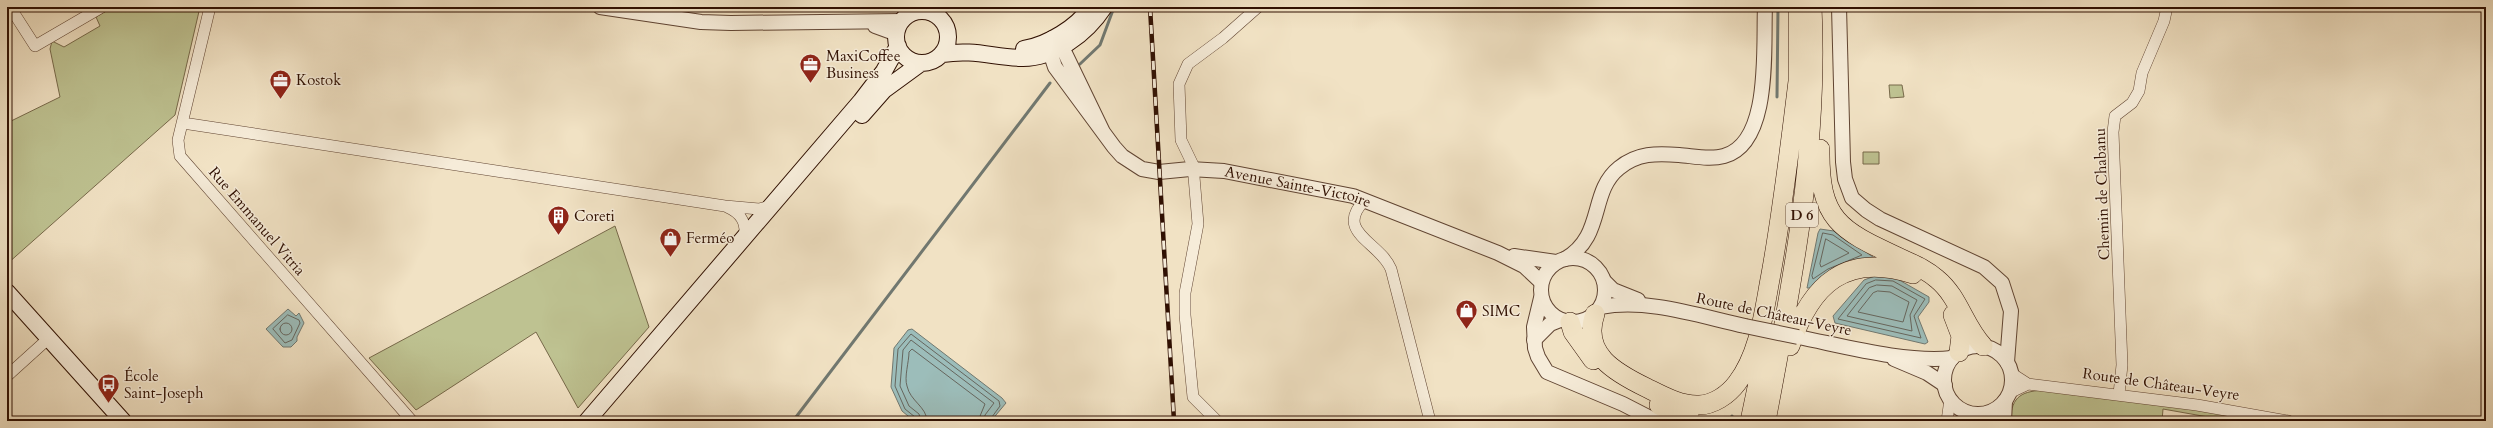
<svg xmlns="http://www.w3.org/2000/svg" width="2493" height="428" viewBox="0 0 2493 428" font-family="Cardo,serif">
<style>
.green{fill:#bec291;stroke:#77694a}
.water{fill:#9cbdba;stroke:#717870}
.lines{fill:none;stroke-linecap:round;stroke-linejoin:round}
.shore{stroke:#66665e;stroke-width:1}
.stream{stroke:#717870;stroke-width:3}
.minor-casing{stroke:#604432;stroke-width:12}
.tertiary-casing{stroke:#604432;stroke-width:16}
.secondary-casing{stroke:#301002;stroke-width:18}
.trunk-casing{stroke:#301002;stroke-width:20}
.minor{stroke:#f6ecd9;stroke-width:11}
.tertiary{stroke:#f6ecd9;stroke-width:14}
.secondary{stroke:#f6ecd9;stroke-width:16}
.trunk{stroke:#f1e2c4;stroke-width:19}
.rail-casing{stroke:#301002;stroke-width:4.5}
.rail{stroke:#f6ecd9;stroke-width:3;stroke-dasharray:9;stroke-linecap:butt}
.tertiary-bridge-casing{stroke:#604432;stroke-width:16;stroke-linecap:butt}
.tertiary-bridge{stroke:#f6ecd9;stroke-width:14}
.labels{text-anchor:middle;stroke-width:3;stroke-linejoin:round;paint-order:stroke}
.shield{fill:#f6ecd9;stroke:#6b5242;stroke-width:1}
.shield-label{font-size:14px;font-weight:bold;fill:#301002}
.poi-label{font-size:15px;fill:#301002;stroke:#f6ecd9;text-anchor:start}
.street-label{font-size:15px;fill:#301002;stroke:#f6ecd9}
</style>
<rect width="100%" height="100%" fill="#f1e2c4"/>
<filter id="stains"><feTurbulence type="fractalNoise" baseFrequency=".005" numOctaves="4"/><feColorMatrix values="0 0 0 0 .2 0 0 0 0 .09 0 0 0 0 .02 0 0 0 .5 -.17"/></filter>
<radialGradient id="worn" r=".72"><stop offset=".6" stop-color="#630" stop-opacity="0"/><stop offset="1" stop-color="#630" stop-opacity=".3"/></radialGradient>
<path class="green" d="M112 7H200L175 115 7 264V123L60 97 50 49 52 41 64 47 100 26 96 17Z
M1889 85H1902L1904 97 1890 98Z
M1863 152H1879V164H1863Z
M615 226 649 327 578 408 536 332 416 410 369 358Z
M2047 390 2223 413 2225 420 2163 409 2162 421H2010C2012 395 2022 391 2047 390Z"/>
<path class="water" d="M1820 229 1834 231 1873 257 1853 262 1810 288H1807L1818 233Z
M1875 276 1894 277 1929 297V302L1918 317 1928 342 1925 344 1835 323 1833 316 1864 280Z
M288 309 296 316 299 313 304 323 297 337V341L291 347H283L266 329Z
M912 329 1002 398 1006 403 991 421H914L902 411 891 387 894 348 908 330Z"/>
<g class="lines">
<path class="shore" d="M1823 233 1833 235 1862 255 1828 269 1813 279 1812 276Z
M1826 239 1849 253 1821 267 1820 264Z
M1876 280 1893 281 1925 299 1914 316 1921 338 1838 319 1866 284Z
M1877 285 1892 286 1917 300 1910 315 1912 331 1847 316 1869 288Z
M1878 291 1890 292 1909 302 1903 322 1858 312 1873 293Z
M288 315 299 320 300 323 292 340 285 343 273 329Z
M280 329a6 6 0 1 1 12 0a6 6 0 1 1-12 0Z
M916 421 915 417 905 409 895 386 898 349 911 334 999 401 1000 406 989 421
M921 421 919 414 909 406 900 386 903 350 911 340 994 403 985 415 984 421
M927 421C927 407 910 401 907 386 904 377 909 362 909 352L912 349 985 404 978 421"/>
<path class="stream" d="M1080 64 1100 45 1113 10
M1777 97 1778 7
M793 421 1050 83
M1729 421 1732 416"/>
<defs>
<path id="minor" d="M10 7 35 46 102 7
M210 7 178 140 180 156 412 421
M183 123 725 206 759 209 771 206
M1365 200C1333 232 1380 242 1391 269L1430 421
M727 207C741 213 746 222 745 236
M7 376 49 338
M2028 384 2197 405 2288 421
M2009 393 2028 384 2011 373
M2119 394 2122 365 2113 132 2115 116 2132 103 2139 91 2142 73 2164 21 2167 7
M1217 421 1193 397 1185 315V293L1198 224 1193 165 1181 140 1179 84 1188 64 1223 38 1258 7
M1947 421 1950 399
M1961 421 1971 413"/>
<g id="tertiary">
<path d="M600 7 701 22 731 23 902 21"/>
<path d="M1839 7 1843 162 1845 179 1852 198 1866 210 1880 219 1984 267 2002 283 2011 311 2007 362"/>
<path d="M875 26 897 34"/>
<path id="s1" d="M1103 132 1062 47 1052 38 1050 52 1055 67 1114 147 1122 156 1142 169 1159 172 1190 169 1224 171 1353 196 1498 253 1524 266 1541 282"/>
<path d="M1514 256 1556 262"/>
<circle cx="1573" cy="290" r="32"/>
<path d="M1565 259C1605 236 1589 192 1619 168 1637 153 1657 153 1679 155 1693 156 1710 160 1724 156 1772 143 1763 46 1765 7"/>
<path d="M1604 281 1613 290 1638 300"/>
<path d="M1541 298 1534 327 1535 348 1538 357 1547 372 1623 404 1656 421"/>
<path d="M1601 307C1647 298 1699 316 1745 326"/>
<path d="M1798 337C1844 346 1905 363 1952 358"/>
<path d="M1534 340 1550 324 1560 320"/>
<circle cx="1978" cy="380" r="34"/>
<path d="M1894 359 1927 373 1945 385"/>
<path d="M2004 421 2005 401"/>
</g>
<path id="secondary" d="M896 37a26 26 0 1 1 52 0a26 26 0 1 1-52 0Z
M1024 49C1048 45 1077 27 1091 7
M942 54C974 49 992 57 1021 58 1054 59 1087 33 1104 7
M862 115 884 90 921 63
M7 292 123 421
M587 421 861 101 884 71 898 46"/>
<path id="trunk" d="M1798 7V86
M1820 149C1819 221 1840 230 1900 258 1913 264 1926 269 1937 279 1959 297 1964 326 1983 346
M1595 314C1581 354 1616 373 1647 388 1663 396 1681 406 1699 405 1713 405 1728 395 1737 383 1760 353 1764 310 1771 274 1783 207 1791 140 1799 73
M1953 315 1961 336 1959 352
M1570 322 1573 332 1593 360
M1790 346C1811 284 1846 252 1913 274
M1659 405 1691 421
M1750 421 1767 340
M1766 421C1792 284 1819 147 1812 7"/>
</defs>
<use href="#minor" class="minor-casing"/>
<use href="#tertiary" class="tertiary-casing"/>
<use href="#secondary" class="secondary-casing"/>
<use href="#trunk" class="trunk-casing"/>
<use href="#minor" class="minor"/>
<use href="#tertiary" class="tertiary"/>
<use href="#secondary" class="secondary"/>
<use href="#trunk" class="trunk"/>
<defs>
<path id="rail" d="M1150 7 1174 421"/>
</defs>
<use href="#rail" class="rail-casing"/>
<use href="#rail" class="rail"/>
<defs>
<path id="tertiary-bridge" d="M1745 326 1798 337"/>
</defs>
<use href="#tertiary-bridge" class="tertiary-bridge-casing"/>
<use href="#tertiary-bridge" class="tertiary-bridge"/>
</g>
<defs>
<symbol id="office-pin" viewBox="-11 -11 22 30"><path d="M0 17L-7.5 6A9.5 9.5 0 1 1 7.5 6Z" fill="#8f2418" stroke="#f6ecd9"/><path d="M-6-3h4V-5.5h4V-3h4V5H-6ZM-1-4.5V-3h2v-1.5ZM-6 0V1H6V0Z" fill="#fff"/></symbol>
<symbol id="building-pin" viewBox="-11 -11 22 30"><path d="M0 17L-7.5 6A9.5 9.5 0 1 1 7.5 6Z" fill="#8f2418" stroke="#f6ecd9"/><path d="M-4-6H4V6H1V3H-1V6H-4ZM-2.5-4.3h1.7v1.8h-1.7ZM.8-4.3h1.7v1.8H.8ZM-2.5-1h1.7V.8h-1.7ZM.8-1h1.7V.8H.8Z" fill="#fff"/></symbol>
<symbol id="shop-pin" viewBox="-11 -11 22 30"><path d="M0 17L-7.5 6A9.5 9.5 0 1 1 7.5 6Z" fill="#8f2418" stroke="#f6ecd9"/><path d="M-5-2.5h2.3a2.7 3.5 0 0 1 5.4 0H5L5.5 6h-11ZM-1.5-2.5h3a1.5 2.3 0 0 0-3 0Z" fill="#fff"/></symbol>
<symbol id="bus-pin" viewBox="-11 -11 22 30"><path d="M0 17L-7.5 6A9.5 9.5 0 1 1 7.5 6Z" fill="#8f2418" stroke="#f6ecd9"/><path d="M-5-6H5V4H4V6H2V4H-2V6H-4V4H-5ZM-3.5-4V0h7V-4ZM-3.5 1.2v1.5H-2V1.2ZM2 1.2v1.5H3.5V1.2Z" fill="#fff"/></symbol>
</defs>
<g fill-rule="evenodd">
<use href="#office-pin" x="798" y="52" width="25" height="34"/>
<use href="#office-pin" x="268" y="68" width="25" height="34"/>
<use href="#building-pin" x="546" y="204" width="25" height="34"/>
<use href="#shop-pin" x="658" y="226" width="25" height="34"/>
<use href="#shop-pin" x="1454" y="298" width="25" height="34"/>
<use href="#bus-pin" x="96" y="372" width="25" height="34"/>
</g>
<g class="labels">
<rect class="shield" x="1786" y="203" width="32" height="24" rx="3"/>
<g class="shield-label">
<text x="1802" y="220">D 6</text>
</g>
<g class="poi-label">
<text x="826" y="61">MaxiCoffee<tspan x="826" dy="17">Business</tspan></text>
<text x="296" y="85">Kostok</text>
<text x="574" y="221">Coreti</text>
<text x="686" y="243">Ferméo</text>
<text x="1482" y="316">SIMC</text>
<text x="124" y="381">École<tspan x="124" dy="17">Saint-Joseph</tspan></text>
</g>
<g class="street-label">
<text dy="5" stroke="none"><textPath href="#s1" startOffset="431">Avenue Sainte-Victoire</textPath></text>
<text transform="translate(2102 194) rotate(-92)" y="5">Chemin de Chabanu</text>
<text transform="translate(257 221) rotate(49)" y="5">Rue Emmanuel Vitria</text>
<text transform="translate(1774 314) rotate(12)" y="5">Route de Château-Veyre</text>
<text transform="translate(2161 384) rotate(8)" y="5">Route de Château-Veyre</text>
</g>
</g>
<rect width="2493" height="428" fill="none" stroke="#f1e2c4" stroke-width="24"/>
<rect x="8" y="8" width="2477" height="412" fill="none" stroke="#301002" stroke-width="2"/>
<rect x="12" y="12" width="2469" height="404" fill="none" stroke="#301002"/>
<rect width="100%" height="100%" filter="url(#stains)"/>
<rect width="100%" height="100%" fill="url(#worn)"/>
</svg>
